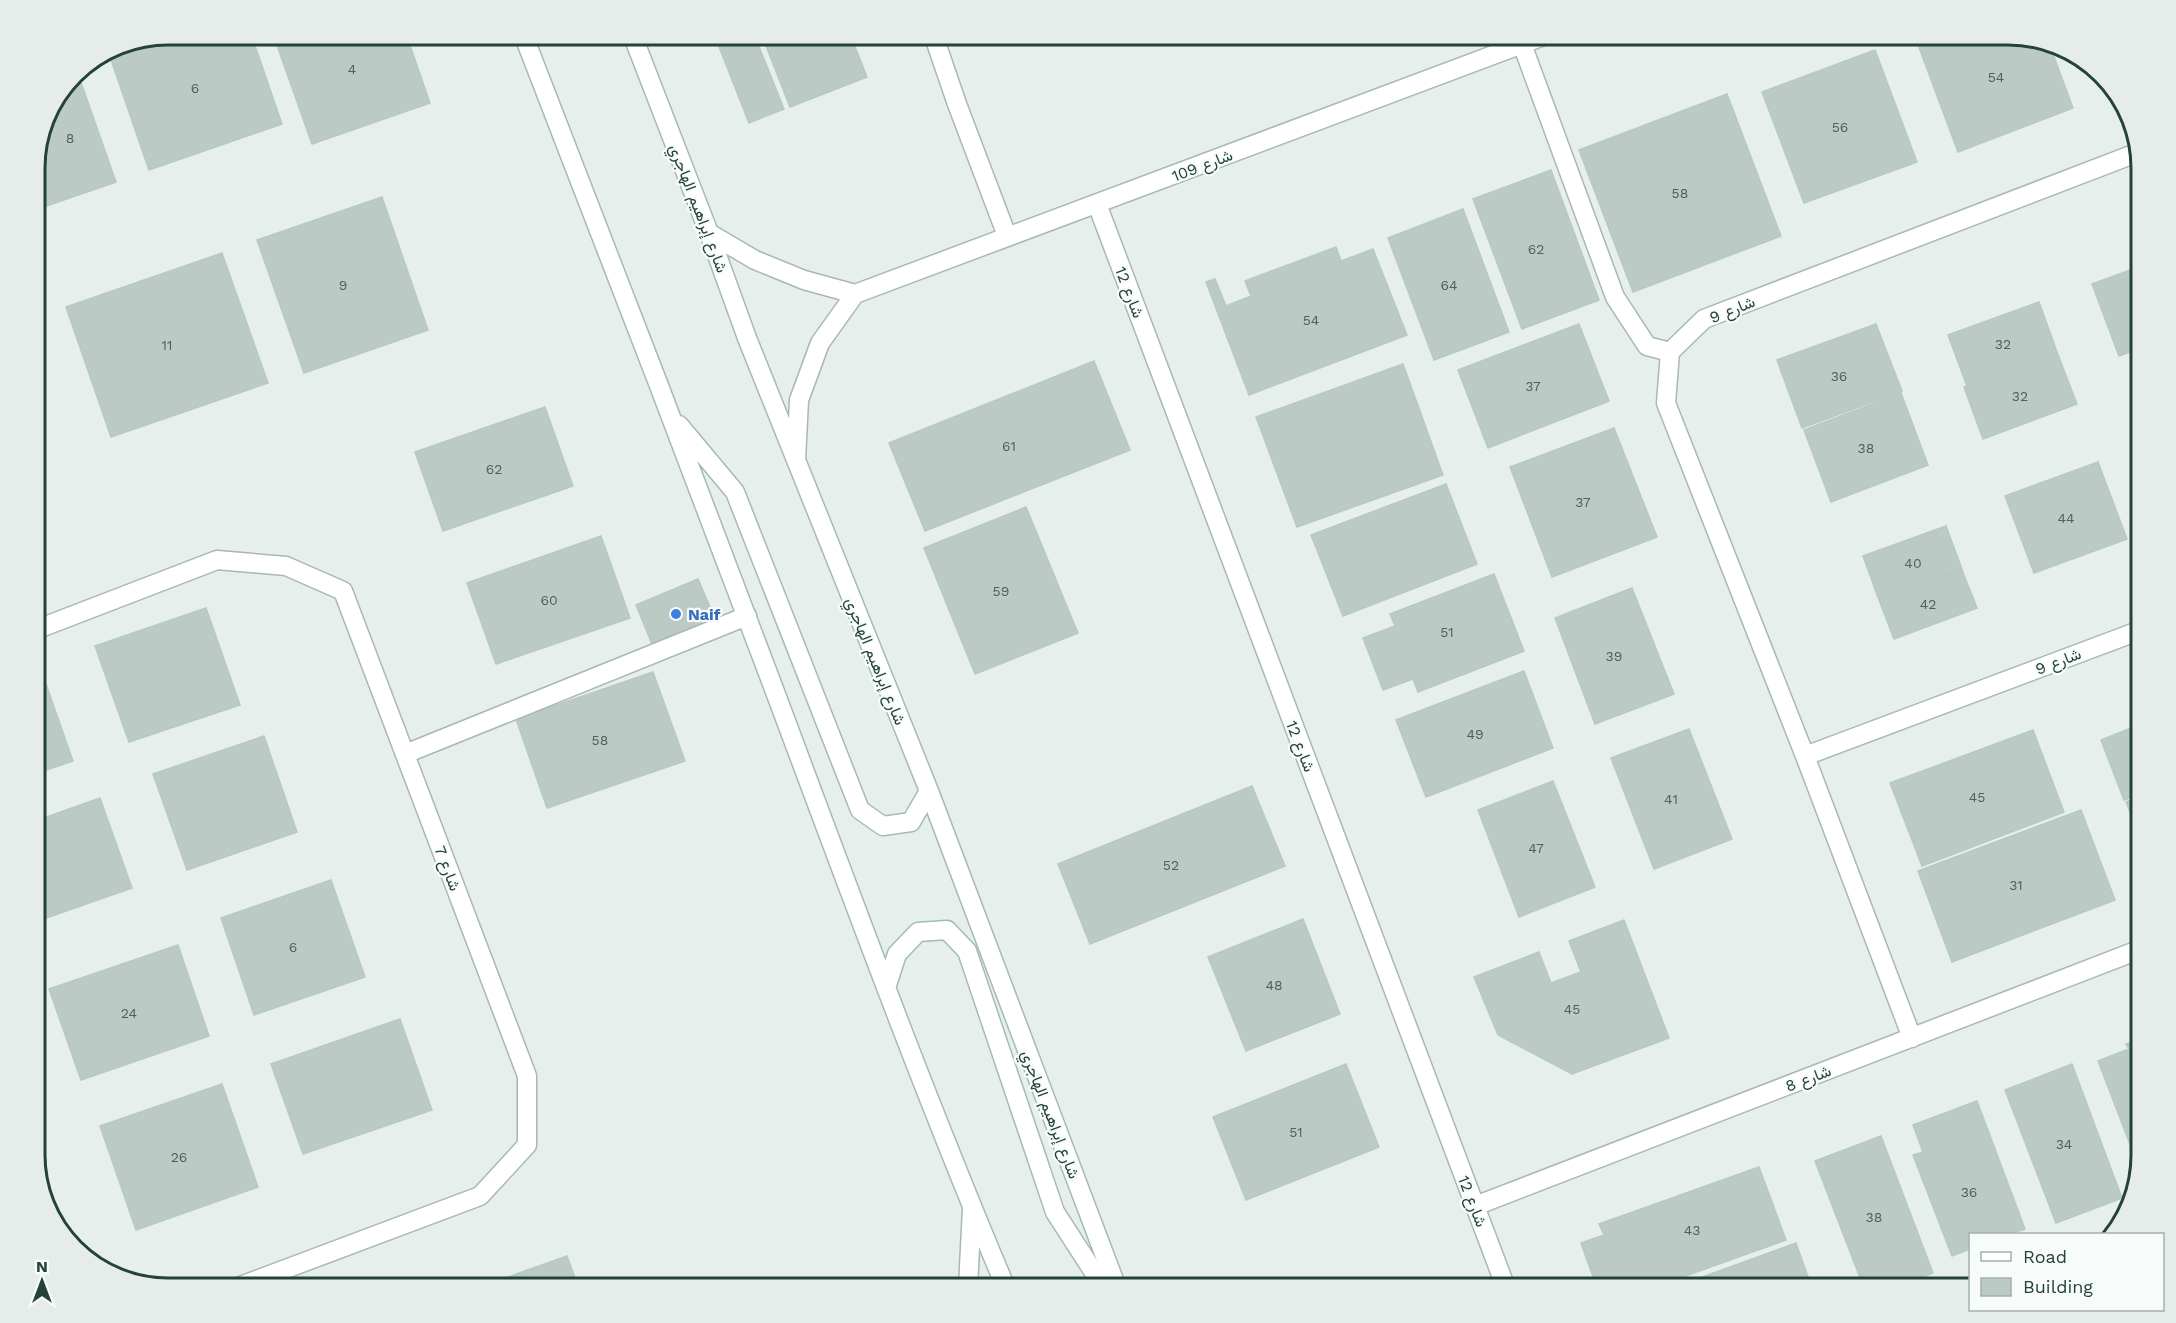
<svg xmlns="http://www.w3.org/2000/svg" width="2176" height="1323" viewBox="0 0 2176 1323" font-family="'Work Sans',Vazirmatn,sans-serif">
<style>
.building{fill:#bbcac4;stroke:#b8c9c2;stroke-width:1.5}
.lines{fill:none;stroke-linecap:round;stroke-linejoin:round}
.service-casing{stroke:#a8b8b2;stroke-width:21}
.minor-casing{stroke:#a8b8b2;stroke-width:21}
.tertiary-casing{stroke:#a8b8b2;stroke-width:21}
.secondary-casing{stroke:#a4bbb3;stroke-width:21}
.service{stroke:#fff;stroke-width:18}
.minor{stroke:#fff;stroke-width:18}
.tertiary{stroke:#fff;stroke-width:18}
.secondary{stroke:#fff;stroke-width:18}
.shop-dot{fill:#3f7fe0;stroke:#f7fbf9;stroke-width:2}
.labels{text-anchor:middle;stroke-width:4.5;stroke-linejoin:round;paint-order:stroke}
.number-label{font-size:14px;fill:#4a645c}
.street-label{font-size:16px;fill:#24423a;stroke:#f7fbf9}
.shop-label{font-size:16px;font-weight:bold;fill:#366cbe;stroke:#f7fbf9;text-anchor:start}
.rim{fill:none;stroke:#24423a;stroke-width:3}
</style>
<rect width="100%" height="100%" fill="#e6efeb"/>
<path class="building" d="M168 34H251L282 124 149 170 108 51 117 45Z
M273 34H406L430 103 312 144Z
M714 34H754L784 109 749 123Z
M794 34H850L867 77 790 107 766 46Z
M1914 34H2008L2050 46 2073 108 1958 152Z
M1875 50 1917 162 1804 203 1762 92Z
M77 71 116 182 35 210V160L45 117Z
M1727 94 1781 236 1633 292 1579 150Z
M1551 170 1599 300 1522 329 1473 199Z
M382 197 428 330 304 373 257 240Z
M1463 209 1509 332 1434 360 1388 238Z
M1336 247 1341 261 1373 249 1407 335 1249 395 1206 282 1215 279 1226 306 1251 296 1245 281Z
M222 253 268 383 111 437 66 307Z
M2141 266V348L2119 356 2092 284Z
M2039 302 2057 352 1967 386 1948 335Z
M1579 324 1609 401 1488 448 1458 370Z
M1876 324 1902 391 1802 428 1777 360Z
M2057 352 2077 404 1983 439 1964 387Z
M1094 361 1130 450 925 531 889 443Z
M1403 364 1443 475 1297 527 1256 417Z
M1901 393 1928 465 1831 502 1804 430Z
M545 407 573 486 443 531 415 452Z
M1614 428 1657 537 1552 577 1510 467Z
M2098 462 2127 539 2034 573 2005 496Z
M1446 484 1477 564 1343 616 1311 535Z
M1026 507 1078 633 975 674 924 548Z
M1946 526 1962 569 1879 600 1863 556Z
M601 536 630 618 496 664 467 583Z
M1962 570 1977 608 1894 639 1879 600Z
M1494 574 1524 651 1418 692 1413 679 1383 690 1363 638 1395 626 1390 614Z
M698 579 717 623 654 649 636 605Z
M1632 588 1674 694 1595 724 1555 618Z
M206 608 240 705 129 742 95 646Z
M41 670 73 761 35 774V672Z
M1524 671 1553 748 1426 797 1396 720Z
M653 672 685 761 547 808 516 719Z
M2141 724V794L2124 800 2101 740Z
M1689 729 1732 839 1654 869 1611 758Z
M2033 730 2064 812 1922 866 1890 783Z
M264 736 297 832 187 870 153 774Z
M1553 781 1595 887 1519 917 1478 810Z
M1252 786 1285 866 1090 944 1058 864Z
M2141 796V840L2126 802Z
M100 798 132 888 35 922V821Z
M2081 810 2115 900 1952 962 1918 871Z
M331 880 365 977 254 1015 221 918Z
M1303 919 1340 1014 1246 1051 1208 957Z
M1624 920 1669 1038 1572 1074 1498 1035 1474 977 1539 952 1551 983 1581 972 1569 941Z
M178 945 209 1036 81 1080 49 989Z
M400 1019 432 1110 303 1154 271 1064Z
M2141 1038V1155L2138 1165 2098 1061 2129 1049 2126 1044Z
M1346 1064 1379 1147 1246 1200 1213 1117Z
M2072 1064 2122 1198 2056 1223 2005 1090Z
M222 1084 258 1187 136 1230 100 1126Z
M1977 1101 2025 1229 2009 1234H1970V1249L1952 1256 1913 1155 1923 1152 1913 1125Z
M1881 1136 1933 1273 1893 1288H1864L1815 1161Z
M1759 1167 1786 1240 1652 1288H1597L1581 1243 1604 1235 1599 1224Z
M1796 1243 1812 1288H1672Z
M567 1256 578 1286 592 1282 594 1287 618 1278 622 1288H493L491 1283Z"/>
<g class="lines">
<defs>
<path id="service" d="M933 34 957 104 1007 236
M1522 44 1615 297 1647 346 1670 352
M405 754 747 616"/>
<path id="minor" d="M1097 204 1506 1288
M35 630 217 560 286 566 343 591 527 1076V1145L480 1196 235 1288
M1805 756 2141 630
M1912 1038 1805 756 1666 403 1670 352 1704 319 2139 152
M1475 1206 2141 949"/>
<path id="tertiary" d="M709 233 755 260 804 280 855 294
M796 460 799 400 820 343 855 294 1549 34
M968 1288 972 1208"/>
<path id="secondary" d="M523 34C609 255 694 475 777 697 851 895 924 1094 1006 1288
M632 34 709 233 747 338 929 791 1117 1288
M679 425 735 492 860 810 883 826 911 822 929 791
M886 988 897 954 918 932 947 930 967 951 1055 1212 1104 1288"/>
</defs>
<use href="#service" class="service-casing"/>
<use href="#minor" class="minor-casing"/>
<use href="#tertiary" class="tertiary-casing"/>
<use href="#secondary" class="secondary-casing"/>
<use href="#service" class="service"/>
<use href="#minor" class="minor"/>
<use href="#tertiary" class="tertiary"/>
<use href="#secondary" class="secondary"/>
</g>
<circle class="shop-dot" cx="676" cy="614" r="6"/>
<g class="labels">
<g class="number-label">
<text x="352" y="74">4</text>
<text x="1996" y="82">54</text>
<text x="195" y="93">6</text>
<text x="1840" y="132">56</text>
<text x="70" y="143">8</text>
<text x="1680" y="198">58</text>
<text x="1536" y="254">62</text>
<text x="343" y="290">9</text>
<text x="1449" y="290">64</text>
<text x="1311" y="325">54</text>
<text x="2003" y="349">32</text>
<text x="167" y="350">11</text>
<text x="1839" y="381">36</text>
<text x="1533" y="391">37</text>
<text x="2020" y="401">32</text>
<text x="1009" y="451">61</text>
<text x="1866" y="453">38</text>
<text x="494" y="474">62</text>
<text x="1583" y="507">37</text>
<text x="2066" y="523">44</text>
<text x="1913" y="568">40</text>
<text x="1001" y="596">59</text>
<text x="549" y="605">60</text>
<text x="1928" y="609">42</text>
<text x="1447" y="637">51</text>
<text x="1614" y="661">39</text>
<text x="1475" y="739">49</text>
<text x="600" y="745">58</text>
<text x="1977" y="802">45</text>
<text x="1671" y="804">41</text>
<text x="1536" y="853">47</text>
<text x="1171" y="870">52</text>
<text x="2016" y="890">31</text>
<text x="293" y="952">6</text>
<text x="1274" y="990">48</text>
<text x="1572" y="1014">45</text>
<text x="129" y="1018">24</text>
<text x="1296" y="1137">51</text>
<text x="2064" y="1149">34</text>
<text x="179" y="1162">26</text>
<text x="1969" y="1197">36</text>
<text x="1874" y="1222">38</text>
<text x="1692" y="1235">43</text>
</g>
<g class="street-label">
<text transform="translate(1202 165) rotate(-21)" y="6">شارع 109</text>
<text transform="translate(699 208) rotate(69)" y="6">شارع إبراهيم الهاجري</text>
<text transform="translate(1130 292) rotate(69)" y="6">شارع 12</text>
<text transform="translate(1732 309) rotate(-22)" y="6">شارع 9</text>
<text transform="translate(876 661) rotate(68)" y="6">شارع إبراهيم الهاجري</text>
<text transform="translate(2058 661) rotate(-21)" y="6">شارع 9</text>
<text transform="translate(1301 746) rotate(69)" y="6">شارع 12</text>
<text transform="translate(448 868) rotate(69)" y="6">شارع 7</text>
<text transform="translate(1808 1078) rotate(-21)" y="6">شارع 8</text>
<text transform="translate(1051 1114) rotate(69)" y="6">شارع إبراهيم الهاجري</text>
<text transform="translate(1473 1201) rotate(69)" y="6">شارع 12</text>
</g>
<g class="shop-label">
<text x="688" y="620">Naif</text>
</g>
</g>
<path d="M0 0H2176V1323H0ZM168 45H2008A123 123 0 0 1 2131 168V1155A123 123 0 0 1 2008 1278H168A123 123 0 0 1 45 1155V168A123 123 0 0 1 168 45Z" fill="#e6ecea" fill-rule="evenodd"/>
<path class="rim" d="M168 45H2008A123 123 0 0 1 2131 168V1155A123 123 0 0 1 2008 1278H168A123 123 0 0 1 45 1155V168A123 123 0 0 1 168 45Z"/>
<rect x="1969" y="1233" width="195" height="78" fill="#f7fbf9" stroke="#a3b1ad" stroke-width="1.5"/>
<rect x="1981" y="1252" width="30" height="9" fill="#ffffff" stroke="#a3b1ad" stroke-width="1.5"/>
<text x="2023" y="1263" font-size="18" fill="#24423a">Road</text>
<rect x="1981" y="1278" width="30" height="18" fill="#bbcac4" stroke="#a3b1ad" stroke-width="1.5"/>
<text x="2023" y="1293" font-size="18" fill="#24423a">Building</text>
<g transform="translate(42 1281)" stroke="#f7fbf9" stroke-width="4.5" paint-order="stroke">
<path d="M0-4.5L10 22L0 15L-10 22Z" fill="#24423a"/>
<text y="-9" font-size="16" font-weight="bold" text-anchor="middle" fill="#24423a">N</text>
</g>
</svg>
